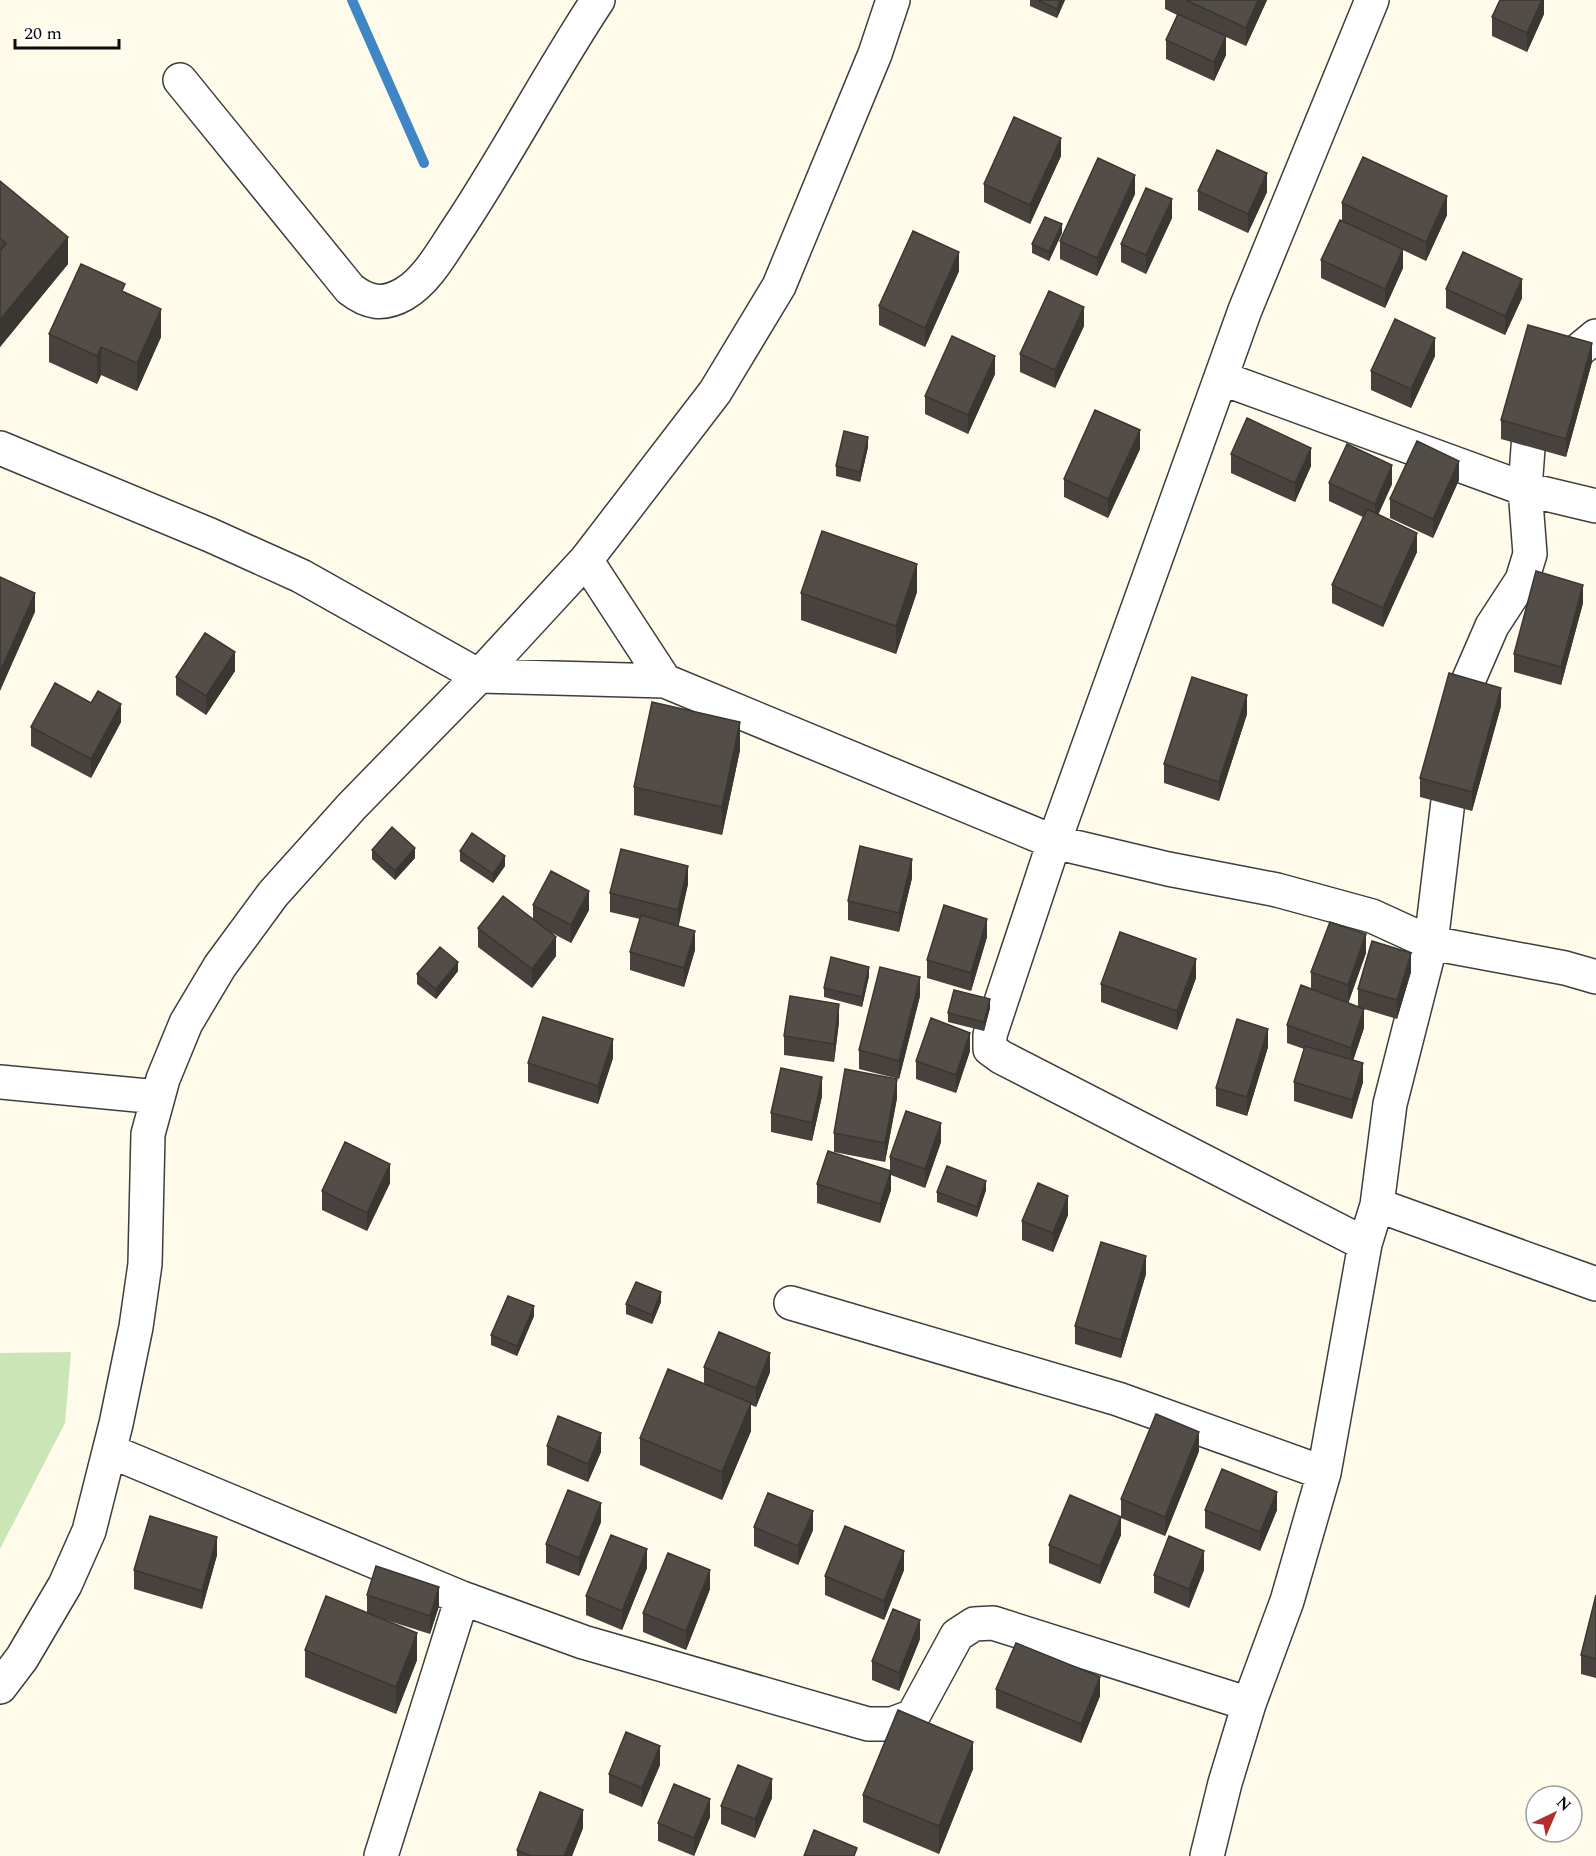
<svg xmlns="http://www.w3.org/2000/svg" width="1596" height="1856" viewBox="0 0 1596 1856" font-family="Spectral,serif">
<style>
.green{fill:#cce5b7}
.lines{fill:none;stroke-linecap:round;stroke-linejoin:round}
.stream{stroke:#3e87c4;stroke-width:10}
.minor-casing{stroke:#3e3e3e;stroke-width:36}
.minor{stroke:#fff;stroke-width:33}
.wall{fill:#47423e}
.shaded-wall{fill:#3a3632}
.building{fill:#534d48;stroke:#3a3632;stroke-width:1.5}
</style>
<rect width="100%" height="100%" fill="#fefbea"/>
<path class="green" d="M71 1352 65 1423 0 1549V1353Z"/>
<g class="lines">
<path class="stream" d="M352 0 424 163"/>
<defs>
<path id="minor" d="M180 80 350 289C368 303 383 306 404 294 428 280 444 249 459 227 508 153 549 74 598 0
M1221 378 1525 489 1596 506
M0 448 210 535 301 576 479 676 665 681
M586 560 665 681 1054 842 1168 869 1277 890 1372 916 1431 943 1565 968 1596 977
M0 1082 158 1097
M1377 1205 1596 1284
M1365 1244 1001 1057 990 1049V1035L1054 842 1245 310 1372 0
M791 1303 1118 1399 1324 1473
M110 1451 462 1598 583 1642 868 1724H892L913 1716 957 1635 974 1624 993 1623 1249 1704
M0 1687 22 1658 65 1585 89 1531 116 1424 136 1327 145 1264 148 1134 163 1079 186 1023 220 966 273 894 352 806 479 676 586 560 715 392 779 286 875 54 893 0
M381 1856 462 1598
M1207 1856 1225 1783 1249 1704 1287 1601 1324 1473 1365 1244 1377 1205 1390 1104 1431 943 1457 726 1469 679 1492 626 1522 580 1530 554 1525 489 1531 407 1539 389 1550 374 1596 336"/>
</defs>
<use href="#minor" class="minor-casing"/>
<use href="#minor" class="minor"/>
</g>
<path class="wall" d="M1030 0H1065L1057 18 1030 6Z
M1165 0H1267L1246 46 1226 37V55L1214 81 1166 59V40L1177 15 1165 9Z
M1544 0V14L1527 52 1492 36V17Z
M1061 156 1030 224 984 202V184Z
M0 181 68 264 0 347Z
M1198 191 1267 192 1248 233 1198 210Z
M1135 194 1097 276 1060 259V241Z
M1342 203 1447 215 1426 261 1403 250V268L1385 308 1321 278V260L1342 221Z
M1172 218 1146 274 1121 262V244Z
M1062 233 1049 261 1032 253V244Z
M959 271 925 347 879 325V306Z
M1446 289 1522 298 1505 335 1446 308Z
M125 292 161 337 137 391 101 375 97 384 49 362V334Z
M1084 326 1055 388 1020 372V354Z
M1435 356 1411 408 1371 390V371Z
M1592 362 1566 457 1501 439V420Z
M995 374 968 434 925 414V396Z
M868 447 860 482 836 476V466Z
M1140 449 1108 518 1064 497V479Z
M1231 454 1311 466 1295 502 1231 473Z
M1459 480 1433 538 1390 518V499Z
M1329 483 1392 484 1378 515 1417 552 1383 627 1332 603V585L1363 517 1329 501Z
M917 592 896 654 801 620V593Z
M1583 603 1561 685 1514 672V654Z
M235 671 206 715 176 695V677Z
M91 703 121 722 91 778 31 746V727Z
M1501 706 1472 811 1420 797V778Z
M1247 714 1219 801 1164 783V764Z
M740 750 722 835 634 815V787Z
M372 850 415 858 395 880 372 859Z
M460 851 505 866 493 883 460 861Z
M912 878 899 932 848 920V901Z
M688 884 678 926 695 950 684 987 630 970V952L640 919 610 912V893Z
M533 905 589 910 571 943 552 933 556 956 532 988 478 947V928L533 919Z
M987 937 971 991 927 978V960Z
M1366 953 1348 1003 1358 1007V989L1411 972 1397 1019 1364 1009V1028L1353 1060 1363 1082 1352 1119 1294 1101V1082L1304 1049 1287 1043V1025L1311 989V972Z
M458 971 436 999 417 984V974Z
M869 976 862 1007 824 997V988Z
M1196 978 1177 1030 1101 1002V984Z
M920 996 899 1079 859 1069V1050Z
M990 1008 984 1031 948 1022V1013Z
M839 1022 834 1062 784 1055V1036Z
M1268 1047 1247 1116 1216 1106V1088Z
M970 1051 956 1093 916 1079V1061Z
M613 1058 598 1104 528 1082V1063Z
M822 1096 812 1141 771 1132V1113Z
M897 1098 885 1162 834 1152V1133Z
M941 1142 925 1188 891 1175V1190L880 1223 817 1203V1184L890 1171V1157Z
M390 1183 367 1231 322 1210V1191Z
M986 1190 977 1217 937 1202V1192Z
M1068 1215 1053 1252 1022 1240V1221Z
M1146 1274 1121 1358 1075 1344V1326Z
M661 1302 652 1324 626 1314V1304Z
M534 1316 517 1356 491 1345V1335Z
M704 1367 770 1372 756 1407 751 1405V1431L722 1500 640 1465V1438L704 1384Z
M547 1446 601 1452 588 1482 547 1465Z
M1199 1451 1165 1536 1121 1518V1499Z
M1205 1510H1277L1260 1551 1205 1528Z
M601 1522 579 1576 546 1563V1544Z
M754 1527 813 1530 798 1565 754 1546Z
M1121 1535 1100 1584 1049 1563V1545Z
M217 1555 202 1609 134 1589V1570Z
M647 1568 622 1630 586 1615V1596Z
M904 1570 884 1620 825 1595V1576Z
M1204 1570 1189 1608 1154 1593V1575Z
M710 1589 686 1650 643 1632V1613Z
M367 1595 439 1606 430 1634 386 1620 417 1660 396 1714 305 1677V1650L367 1612Z
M1596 1595V1678L1581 1674V1655Z
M920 1639 899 1691 872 1680V1661Z
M996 1689 1100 1696 1081 1743 996 1708Z
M660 1765 642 1807 609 1793V1774Z
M973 1769 939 1854 863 1822V1795Z
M772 1798 755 1838 721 1824V1806Z
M710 1817 694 1856 658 1841V1823Z
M583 1828 572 1856H517V1850Z"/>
<path class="shaded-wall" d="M1060 0H1065L1057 18V9Z
M1258 0H1267L1246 46V28Z
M1542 0H1544V14L1527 52V33Z
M1226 36V55L1214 81V62Z
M1061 138V156L1030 224V205Z
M1267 173V192L1248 233V214Z
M1135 175V194L1097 276V258Z
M1447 196V215L1426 261V242Z
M1172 199V218L1146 274V255Z
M1062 224V233L1049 261V252Z
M68 237V264L0 347V320Z
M1403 249V268L1385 308V289Z
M959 252V271L925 347V328Z
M1522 279V298L1505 335V316Z
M1084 307V326L1055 388V370Z
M161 309V337L137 391V363Z
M1435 338V356L1411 408V389Z
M1592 343V362L1566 457V439Z
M101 347V375L97 384V356Z
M995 356V374L968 434V415Z
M1140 430V449L1108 518V499Z
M868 437V447L860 482V472Z
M1311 448V466L1295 502V483Z
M1459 461V480L1433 538V519Z
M1392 465V484L1375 522V504Z
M1417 533V552L1383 627V608Z
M917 564V592L896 654V626Z
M1583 585V603L1561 685V667Z
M35 593V612L0 691V672Z
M235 652V671L206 715V696Z
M1501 688V706L1472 811V792Z
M1247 695V714L1219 801V782Z
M121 704V722L91 778V759Z
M740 722V750L722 835V807Z
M415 848V858L395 880V871Z
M505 856V866L493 883V874Z
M912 859V878L899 932V913Z
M688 866V884L678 929V910Z
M589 891V910L571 943V925Z
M987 919V937L971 991V973Z
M695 931V950L684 987V968Z
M1366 934V953L1348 1004V985Z
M556 937V956L532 988V969Z
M1411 953V972L1397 1019V1000Z
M1196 959V978L1177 1030V1011Z
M458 962V971L436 999V989Z
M869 967V976L862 1007V997Z
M920 977V996L899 1079V1061Z
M990 999V1008L984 1031V1022Z
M839 1004V1022L834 1062V1044Z
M1364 1009V1028L1351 1067V1048Z
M1268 1029V1047L1247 1116V1097Z
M970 1033V1051L956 1093V1075Z
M613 1039V1058L598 1104V1086Z
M1363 1063V1082L1352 1119V1100Z
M822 1077V1096L812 1141V1123Z
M897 1079V1098L885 1162V1143Z
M941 1123V1142L925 1188V1169Z
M390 1164V1183L367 1231V1213Z
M891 1171V1190L880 1223V1204Z
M986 1181V1190L977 1217V1207Z
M1068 1196V1215L1053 1252V1233Z
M1146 1256V1274L1121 1358V1340Z
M661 1292V1302L652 1324V1315Z
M534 1306V1316L517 1356V1346Z
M770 1353V1372L756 1407V1388Z
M751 1403V1431L722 1500V1472Z
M1199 1432V1451L1165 1536V1517Z
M601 1433V1452L588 1482V1464Z
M1277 1492V1510L1260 1551V1532Z
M601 1503V1522L579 1576V1558Z
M813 1511V1530L798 1565V1546Z
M1121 1517V1535L1100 1584V1566Z
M217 1537V1555L202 1609V1591Z
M647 1549V1568L622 1630V1611Z
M904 1551V1570L884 1620V1601Z
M1204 1551V1570L1189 1608V1589Z
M710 1570V1589L686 1650V1631Z
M439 1587V1606L430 1634V1616Z
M920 1620V1639L899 1691V1673Z
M417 1633V1660L396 1714V1687Z
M1100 1677V1696L1081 1743V1724Z
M973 1742V1769L939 1854V1826Z
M660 1746V1765L642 1807V1788Z
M772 1779V1798L755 1838V1819Z
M710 1799V1817L694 1856V1838Z
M583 1810V1828L572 1856H564Z"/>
<path class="building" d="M1038 0H1060L1057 9Z
M1186 0H1258L1246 28Z
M1500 0H1542L1527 33 1492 17Z
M1178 14 1226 36 1214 62 1166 40Z
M1014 117 1061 138 1030 205 984 184Z
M1217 150 1267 173 1248 214 1198 191Z
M1363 157 1447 196 1426 242 1342 203Z
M1098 158 1135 175 1097 258 1060 241Z
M0 181 68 237 0 320V251L6 243 0 238Z
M1146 188 1172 199 1146 255 1121 244Z
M1045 217 1062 224 1049 252 1032 244Z
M1340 220 1403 249 1385 289 1321 260Z
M913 231 959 252 925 328 879 306Z
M1463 252 1522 279 1505 316 1446 289Z
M81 264 125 284 122 291 161 309 137 363 101 347 97 356 49 334Z
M1049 291 1084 307 1055 370 1020 354Z
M1395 319 1435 338 1411 389 1371 371Z
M1528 325 1592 343 1566 439 1501 420Z
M952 336 995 356 968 415 925 396Z
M1095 410 1140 430 1108 499 1064 479Z
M1247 418 1311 448 1295 483 1231 454Z
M844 431 868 437 860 472 836 466Z
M1417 441 1459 461 1433 519 1390 499Z
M1347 444 1392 465 1375 504 1329 483Z
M1367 509 1417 533 1383 608 1332 585Z
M822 531 917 564 896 626 801 593Z
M1536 571 1583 585 1561 667 1514 654Z
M0 577 35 593 0 672Z
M205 633 235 652 206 696 176 677Z
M1449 673 1501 688 1472 792 1420 778Z
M1192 677 1247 695 1219 782 1164 764Z
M55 683 91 703 98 691 121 704 91 759 31 727Z
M652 702 740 722 722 807 634 787Z
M392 827 415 848 395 871 372 850Z
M472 833 505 856 493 874 460 851Z
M860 846 912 859 899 913 848 901Z
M621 849 688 866 678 910 610 893Z
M551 871 589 891 571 925 533 905Z
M503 896 556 937 532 969 478 928Z
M944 905 987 919 971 973 927 960Z
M641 915 695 931 684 968 630 952Z
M1330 922 1366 934 1348 985 1311 972Z
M1120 932 1196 959 1177 1011 1101 984Z
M1372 941 1411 953 1397 1000 1358 989Z
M440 947 458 962 436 989 417 974Z
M831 957 869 967 862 997 824 988Z
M880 967 920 977 899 1061 859 1050Z
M1301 985 1364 1009 1351 1048 1287 1025Z
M954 990 990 999 984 1022 948 1013Z
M790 996 839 1004 834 1044 784 1036Z
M543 1017 613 1039 598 1086 528 1063Z
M931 1018 970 1033 956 1075 916 1061Z
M1237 1019 1268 1029 1247 1097 1216 1088Z
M1305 1046 1363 1063 1352 1100 1294 1082Z
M781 1068 822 1077 812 1123 771 1113Z
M845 1069 897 1079 885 1143 834 1133Z
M906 1111 941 1123 925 1169 890 1157Z
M345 1142 390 1164 367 1213 322 1191Z
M828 1151 891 1171 880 1204 817 1184Z
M947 1166 986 1181 977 1207 937 1192Z
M1038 1183 1068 1196 1053 1233 1022 1221Z
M1101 1242 1146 1256 1121 1340 1075 1326Z
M636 1282 661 1292 652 1315 626 1304Z
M508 1296 534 1306 517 1346 491 1335Z
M719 1332 770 1353 756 1388 704 1367Z
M668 1369 751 1403 722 1472 640 1438Z
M1156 1414 1199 1432 1165 1517 1121 1499Z
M558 1416 601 1433 588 1464 547 1446Z
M1222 1469 1277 1492 1260 1532 1205 1510Z
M568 1490 601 1503 579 1558 546 1544Z
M768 1493 813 1511 798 1546 754 1527Z
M1070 1495 1121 1517 1100 1566 1049 1545Z
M150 1516 217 1537 202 1591 134 1570Z
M845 1526 904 1551 884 1601 825 1576Z
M611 1535 647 1549 622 1611 586 1596Z
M1169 1536 1204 1551 1189 1589 1154 1575Z
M668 1553 710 1570 686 1631 643 1613Z
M376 1566 439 1587 430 1616 367 1595Z
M1596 1595V1659L1581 1655Z
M326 1596 417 1633 396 1687 305 1650Z
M893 1609 920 1620 899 1673 872 1661Z
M1016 1643 1100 1677 1081 1724 996 1689Z
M898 1710 973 1742 939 1826 863 1795Z
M626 1732 660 1746 642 1788 609 1774Z
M738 1765 772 1779 755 1819 721 1806Z
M674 1784 710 1799 694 1838 658 1823Z
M540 1792 583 1810 564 1856H531L517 1850Z
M814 1830 857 1848 854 1856H804Z"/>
<g transform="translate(1554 1814) rotate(44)"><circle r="28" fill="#ffffff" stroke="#9d9d9d" stroke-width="1.5"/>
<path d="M0-4.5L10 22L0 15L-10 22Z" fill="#b22e2c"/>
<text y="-9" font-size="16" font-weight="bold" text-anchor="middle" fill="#0b0b0b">N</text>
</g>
<path d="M15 39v9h104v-9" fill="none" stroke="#0b0b0b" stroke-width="3"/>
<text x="24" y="39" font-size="18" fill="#0b0b0b" stroke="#ffffff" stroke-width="4.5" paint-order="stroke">20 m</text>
</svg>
